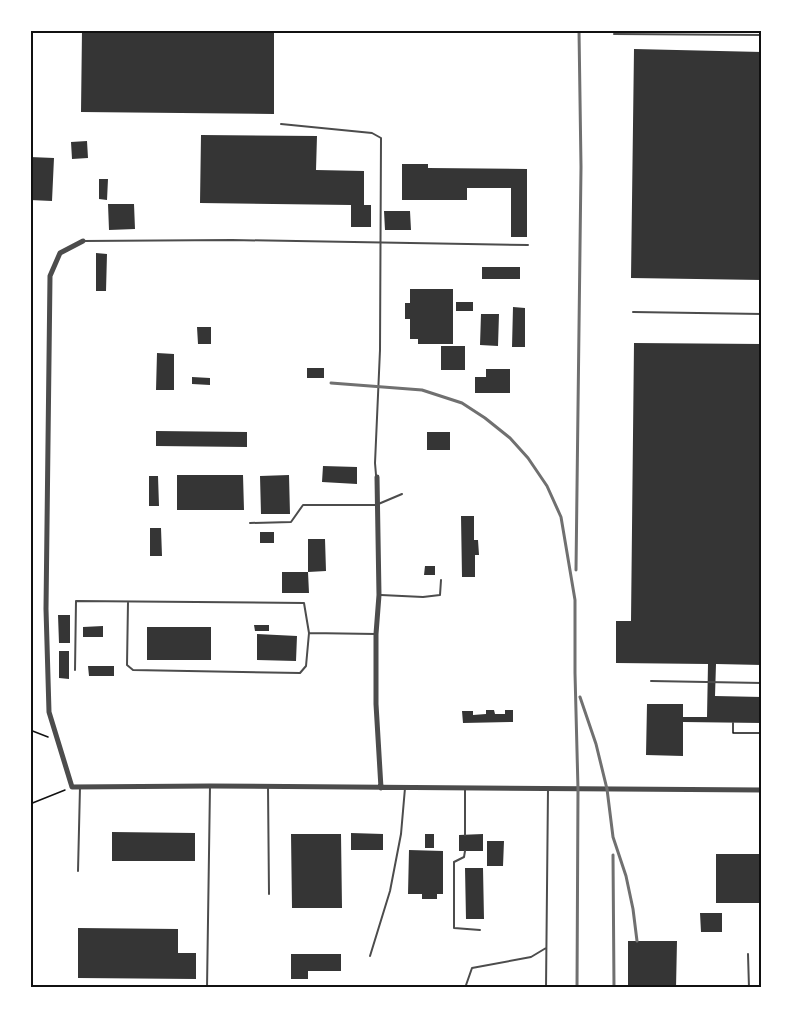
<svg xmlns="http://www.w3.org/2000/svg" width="792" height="1018" viewBox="0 0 792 1018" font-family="Ubuntu,sans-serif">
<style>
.building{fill:#353535}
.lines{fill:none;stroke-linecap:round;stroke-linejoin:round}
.path{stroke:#111;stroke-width:1.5}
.service{stroke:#4c4c4c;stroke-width:2}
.minor{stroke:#4c4c4c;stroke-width:5}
.rail{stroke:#707070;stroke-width:3}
.neatline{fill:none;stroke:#111;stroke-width:2}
</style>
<rect width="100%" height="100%" fill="#fff"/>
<path class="building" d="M82 30H274V114L81 112Z
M634 49 762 52V280L631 278Z
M201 135 317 136 316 170 364 171V205H371V227H351V205L200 203Z
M87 141 88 158 72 159 71 142Z
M30 157 54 158 52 201 30 200Z
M402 164H428V168L527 169V237H511V188H467V200H402Z
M99 179H108L107 200 99 199Z
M108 204H134L135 229 109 230Z
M384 211H410L411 230H385Z
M96 253 107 254 106 291H96Z
M482 267H520V279H482Z
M410 289H453V344H418V339H410V319H405V303H410Z
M456 302H473V311H456Z
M513 307 525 308V347H512Z
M481 314H499L498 346 480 345Z
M197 327H211V344H198Z
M634 343 762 344V665L716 664 715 696 762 697V723L683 722V756L646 755 647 704H683V717H707L708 664 616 663V621H631Z
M441 346H465V370H441Z
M157 353 174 354V390H156Z
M307 368H324V378H307Z
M486 369H510V393H475V377H486Z
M192 377 210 378V385L192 384Z
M156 431 247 432V447L156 446Z
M427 432H450V450H427Z
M323 466 357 467V484L322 482Z
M177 475H243L244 510H177Z
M289 475 290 514H261L260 476Z
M149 476H158L159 506H149Z
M461 516H474V540H478L479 555H475V577H462Z
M150 528H161L162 556H150Z
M260 532H274V543H260Z
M308 539H325L326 571 308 572Z
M425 566H435V575H424Z
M282 572H308L309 593H282Z
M58 615H70V643H59Z
M254 625H269V631H255Z
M103 626V637H83V627Z
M147 627H211V660H147Z
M257 634 297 636 296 661 257 660Z
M59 651H69V679L59 678Z
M88 666H114V676H89Z
M486 710H494L495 714H505V710H513V722L463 723 462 711H473V715L486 714Z
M112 832 195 833V861H112Z
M351 833 383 834V850H351Z
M291 834H341L342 908H292Z
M425 834H434V848H425Z
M483 834V851H459V835Z
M487 841H504L503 866H487Z
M409 850 443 851V894H437V899H422V894H408Z
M716 854H762V903H716Z
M465 868H483L484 919H466Z
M700 913H722V932H701Z
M78 928 178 929V953H196V979L78 978Z
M628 941H677L676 988H628Z
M291 954H341V971H308V979H291Z"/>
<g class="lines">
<path class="path" d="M733 723V733H762
M30 730 48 737
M30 804 65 790"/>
<path class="service" d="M614 34 762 35
M281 124 372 133 381 138 380 350 375 463 376 475
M83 241 232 240 528 245
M633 312 762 314
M250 523 291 522 303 505H376L402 494
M381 595 423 597 440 595 441 580
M128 602 127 665 133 670 300 673 306 666 309 633
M75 670 76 601 304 603 309 633 376 634
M651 681 762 683
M268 787 269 894
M465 835V788
M465 851 464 857 454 862V928L480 930
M78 871 80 787
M748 954 749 988
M370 956 390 891 401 834 405 788
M207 988 210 786
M465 988 472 968 531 957 546 948
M546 988 548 789"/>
<path class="minor" d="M83 241 60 253 50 276 46 609 49 712 72 787 210 786 762 790
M377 477 379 595 376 634V704L381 788"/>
<path class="rail" d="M331 383 422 390 462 403 485 418 510 438 528 458 547 486 561 517 575 600V673L578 789 577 988
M576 570 581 167 579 30
M580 697 596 744 607 789 613 837 626 876 633 909 637 941
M613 855 614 988"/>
</g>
<rect width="792" height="1018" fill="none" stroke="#ffffff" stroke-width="63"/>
<rect x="32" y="32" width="728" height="954" class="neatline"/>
</svg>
